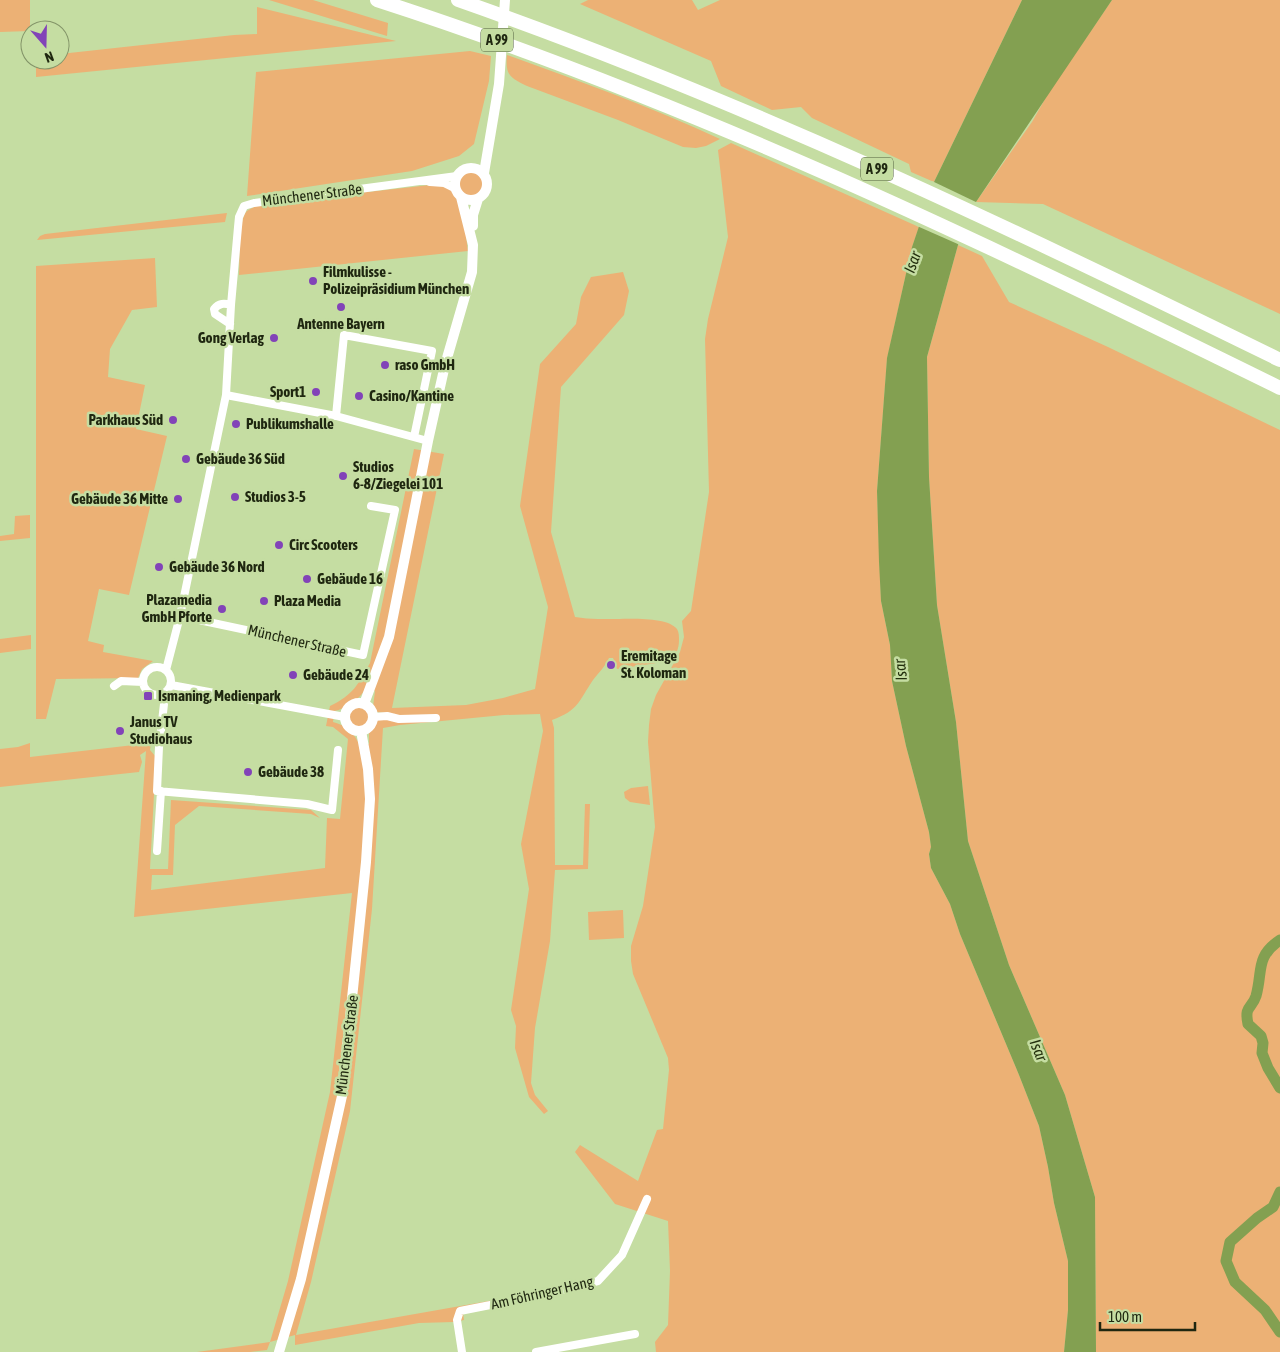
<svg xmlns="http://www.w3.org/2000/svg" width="1280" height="1352" viewBox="0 0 1280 1352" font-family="'Asap Condensed',sans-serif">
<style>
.green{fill:#ecb175;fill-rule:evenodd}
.water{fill:#83a051}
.pier{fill:#c5dda2}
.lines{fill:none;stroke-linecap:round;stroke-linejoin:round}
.river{stroke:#83a051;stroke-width:11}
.minor{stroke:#fff;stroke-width:8}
.secondary{stroke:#fff;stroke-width:10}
.motorway{stroke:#fff;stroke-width:14}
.poi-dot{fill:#8243b8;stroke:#c5dda2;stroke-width:2}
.labels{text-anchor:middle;stroke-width:5;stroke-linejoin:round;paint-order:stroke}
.shield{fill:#c5dda2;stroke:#515e3c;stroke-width:1}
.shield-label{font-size:14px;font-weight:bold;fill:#1f2710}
.street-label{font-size:15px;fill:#1f2710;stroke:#c5dda2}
.poi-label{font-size:15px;font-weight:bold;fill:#1f2710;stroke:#c5dda2;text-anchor:start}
.water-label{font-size:16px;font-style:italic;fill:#24300e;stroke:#c5dda2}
</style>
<rect width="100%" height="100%" fill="#c5dda2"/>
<path class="green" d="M0 0H30V31L0 32Z
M269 0H313L388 23 387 36Z
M588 0H692L698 10 720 0H1022L934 182 911 172 909 164 812 118 801 107 772 110 721 86 711 61 580 4Z
M1112 0H1280V314L1043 204 976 202 1032 122 1049 92Z
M257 7 396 41 36 77V60H60V54L234 35 257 34Z
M470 51 491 56 489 81 474 144 459 156 412 171 247 196 256 72Z
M507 55C579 81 651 107 720 139L706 146 696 148 683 147 618 120 527 86C510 78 505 75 507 55Z
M731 143 919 227 912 247 887 359 877 491 881 601 890 645 892 681 906 746 929 832 931 847 929 854 931 868 950 904 960 934 1019 1075 1039 1126 1048 1167 1054 1203 1068 1261V1310L1064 1352H656L655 1342 668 1325 670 1271 668 1221 615 1204 575 1152 580 1145 638 1181 657 1130 663 1129 669 1070 668 1058 633 974 631 961V946L643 906 655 827 648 742 649 725 651 709 656 695 680 652 684 637 682 621 691 611 709 492 705 339 708 319 728 237 718 150Z
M459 184a12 12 0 1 1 24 0a12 12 0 1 1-24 0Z
M430 185C434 185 438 184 442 185 465 191 465 231 468 251L239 275C240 261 238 219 247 211 253 206 262 205 270 203Z
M227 213 225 222 37 240 40 236 45 234Z
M958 245 982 256 1009 302 1108 347 1280 430V1352H1096L1095 1197 1065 1095 1009 965 968 841 956 722 937 605 929 477 927 357Z
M155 258 157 307 132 310 110 349 108 377 145 385 136 429 167 436 129 595 99 589 88 641 104 645 103 652 153 661 142 669 138 678 56 679 46 719H36V266Z
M623 272 629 291 624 315 561 387 551 532 575 617C583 618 590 619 598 619 615 620 666 614 677 629 679 632 679 637 679 640 679 649 676 655 670 661L617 669 613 658H609C605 667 599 672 593 680 578 702 579 710 552 720L554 728 555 865H583L585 804H590L588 869 555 870 550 941 535 1028 531 1083 535 1095 548 1111 544 1114 529 1097 515 1048 516 1026 511 1010 529 889 521 844 543 731 540 714 504 715 400 725 383 728 372 909 350 1111 311 1282 296 1335 545 1291 463 1313 464 1320 454 1322 419 1323 295 1345V1335L270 1342 267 1350 250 1352H197L270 1342 288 1281 330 1092 352 893 134 917 146 751 140 755 142 762 139 772 0 787V749L18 747 30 743V757L151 743 150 750 156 757 150 869H168L171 800 311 810 320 818 311 814 199 806 175 825 173 875H152L151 890 325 868 327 818 340 819 348 739 333 727 326 726 330 706C353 695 358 685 370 663L414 449 444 454 392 708 466 705 503 698 535 689 548 607 520 506 540 364 576 324 581 297 591 277ZM366 688 375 691 373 707 377 712 386 713 376 721 374 727 369 733V744L360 746C355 734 346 725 333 722L334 711C346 709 360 699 366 688Z
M30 515V538L0 541V536L14 534 15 516Z
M31 635V649L0 653V639Z
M349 717a10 10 0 1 1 20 0a10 10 0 1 1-20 0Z
M648 786 650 805 630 802 625 798 624 792 631 788Z
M623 910 624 938 589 940 588 912Z"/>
<path class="water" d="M1022 0H1112L976 202 958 245 927 357 929 477 937 605 956 722 968 841 1009 965 1065 1095 1095 1197 1096 1352H1064L1068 1310V1261L1054 1203 1048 1167 1039 1126 1019 1075 960 934 950 904 931 868 929 854 931 847 929 832 906 746 892 681 890 645 881 601 879 562 877 491 887 358 912 247 934 182Z"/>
<path class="pier" d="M932 181 978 203 960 245 917 226Z"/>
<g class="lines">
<path class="river" d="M1280 940C1255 957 1263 971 1256 996 1252 1009 1244 1005 1248 1024L1261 1036 1263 1043 1262 1053 1268 1068 1280 1088
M1280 1192 1273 1207 1257 1218 1230 1242 1226 1261 1235 1282 1265 1310 1280 1332"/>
<path class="minor" d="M430 182 444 183 456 189
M230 324 215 314 214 309C219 303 224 303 231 305
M226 395 336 416 428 441
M336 416 344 335 432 351 414 437
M180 616 363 655 395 510 371 506
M143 681a14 14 0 1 1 28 0a14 14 0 1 1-28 0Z
M166 670 180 616 226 395 231 305 238 227 239 217 244 206 254 203 457 176
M171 685 345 717
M114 686 121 681 143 682
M163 694 164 704 159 747 157 791 307 804 332 810 338 750
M373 717 387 716 399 719 436 718
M157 851 161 791
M462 1352 457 1320 460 1311 546 1294 598 1281 622 1255 647 1199
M536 1352 635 1334"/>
<path class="secondary" d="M455 184a16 16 0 1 1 32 0a16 16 0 1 1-32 0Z
M484 173 499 84 505 0
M473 226V215L478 199
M345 717a14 14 0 1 1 28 0a14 14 0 1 1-28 0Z
M364 704 389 637 428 441 445 365 472 272 473 245 461 197
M279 1352 301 1279 342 1096 366 862 370 799 368 769 361 731"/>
<path class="motorway" d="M377 0C690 101 986 243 1280 388
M458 0C741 99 1011 228 1280 360"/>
</g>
<g class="poi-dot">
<circle cx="313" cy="281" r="5"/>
<circle cx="341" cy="307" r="5"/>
<circle cx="274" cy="338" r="5"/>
<circle cx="385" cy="365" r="5"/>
<circle cx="316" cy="392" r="5"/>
<circle cx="359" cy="396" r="5"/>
<circle cx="173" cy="420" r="5"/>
<circle cx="236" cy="424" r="5"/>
<circle cx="186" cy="459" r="5"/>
<circle cx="343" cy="476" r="5"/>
<circle cx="235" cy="497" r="5"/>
<circle cx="178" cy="499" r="5"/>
<circle cx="279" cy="545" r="5"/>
<circle cx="159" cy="567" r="5"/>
<circle cx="307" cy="579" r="5"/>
<circle cx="264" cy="601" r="5"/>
<circle cx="222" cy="609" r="5"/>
<circle cx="611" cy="665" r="5"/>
<circle cx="293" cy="675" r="5"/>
<rect x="143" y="691" width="10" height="10" rx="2.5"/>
<circle cx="120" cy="731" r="5"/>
<circle cx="248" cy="772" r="5"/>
</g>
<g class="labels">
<g class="shield">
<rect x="481" y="28.5" width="32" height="23" rx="4"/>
<rect x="861" y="157.5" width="32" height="23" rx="4"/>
</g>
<g class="shield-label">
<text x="497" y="45">A 99</text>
<text x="877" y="174">A 99</text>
</g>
<g class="street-label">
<text transform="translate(312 195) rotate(-7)" y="5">Münchener Straße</text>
<text transform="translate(297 641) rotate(13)" y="5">Münchener Straße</text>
<text transform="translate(347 1045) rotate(-83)" y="5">Münchener Straße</text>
<text transform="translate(542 1293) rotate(-13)" y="5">Am Föhringer Hang</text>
</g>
<g class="poi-label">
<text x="323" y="277">Filmkulisse -<tspan x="323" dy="17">Polizeipräsidium München</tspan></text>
<text x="341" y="329" text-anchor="middle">Antenne Bayern</text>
<text x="264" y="343" text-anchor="end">Gong Verlag</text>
<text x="395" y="370">raso GmbH</text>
<text x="306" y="397" text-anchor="end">Sport1</text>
<text x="369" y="401">Casino/Kantine</text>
<text x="163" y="425" text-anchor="end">Parkhaus Süd</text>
<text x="246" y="429">Publikumshalle</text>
<text x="196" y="464">Gebäude 36 Süd</text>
<text x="353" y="472">Studios<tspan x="353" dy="17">6-8/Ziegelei 101</tspan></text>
<text x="245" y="502">Studios 3-5</text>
<text x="168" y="504" text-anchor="end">Gebäude 36 Mitte</text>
<text x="289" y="550">Circ Scooters</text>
<text x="169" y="572">Gebäude 36 Nord</text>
<text x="317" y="584">Gebäude 16</text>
<text x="212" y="605" text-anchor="end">Plazamedia<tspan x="212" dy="17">GmbH Pforte</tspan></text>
<text x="274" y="606">Plaza Media</text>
<text x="621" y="661">Eremitage<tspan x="621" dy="17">St. Koloman</tspan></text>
<text x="303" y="680">Gebäude 24</text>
<text x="158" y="701">Ismaning, Medienpark</text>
<text x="130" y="727">Janus TV<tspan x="130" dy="17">Studiohaus</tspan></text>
<text x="258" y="777">Gebäude 38</text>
</g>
<g class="water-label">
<text transform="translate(912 262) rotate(-70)" y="6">Isar</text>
<text transform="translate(900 670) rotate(-96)" y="6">Isar</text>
<text transform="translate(1039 1050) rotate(68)" y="6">Isar</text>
</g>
</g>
<g transform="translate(45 45) rotate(160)"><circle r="24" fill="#c5dda2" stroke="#839468"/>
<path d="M0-4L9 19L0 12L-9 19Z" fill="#8243b8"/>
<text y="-8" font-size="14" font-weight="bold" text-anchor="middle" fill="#1f2710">N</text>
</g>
<path d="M1100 1322v8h95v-8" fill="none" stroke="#1f2710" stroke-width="2.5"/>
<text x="1108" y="1322" font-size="15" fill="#1f2710" stroke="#c5dda2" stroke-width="4" paint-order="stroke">100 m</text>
</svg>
